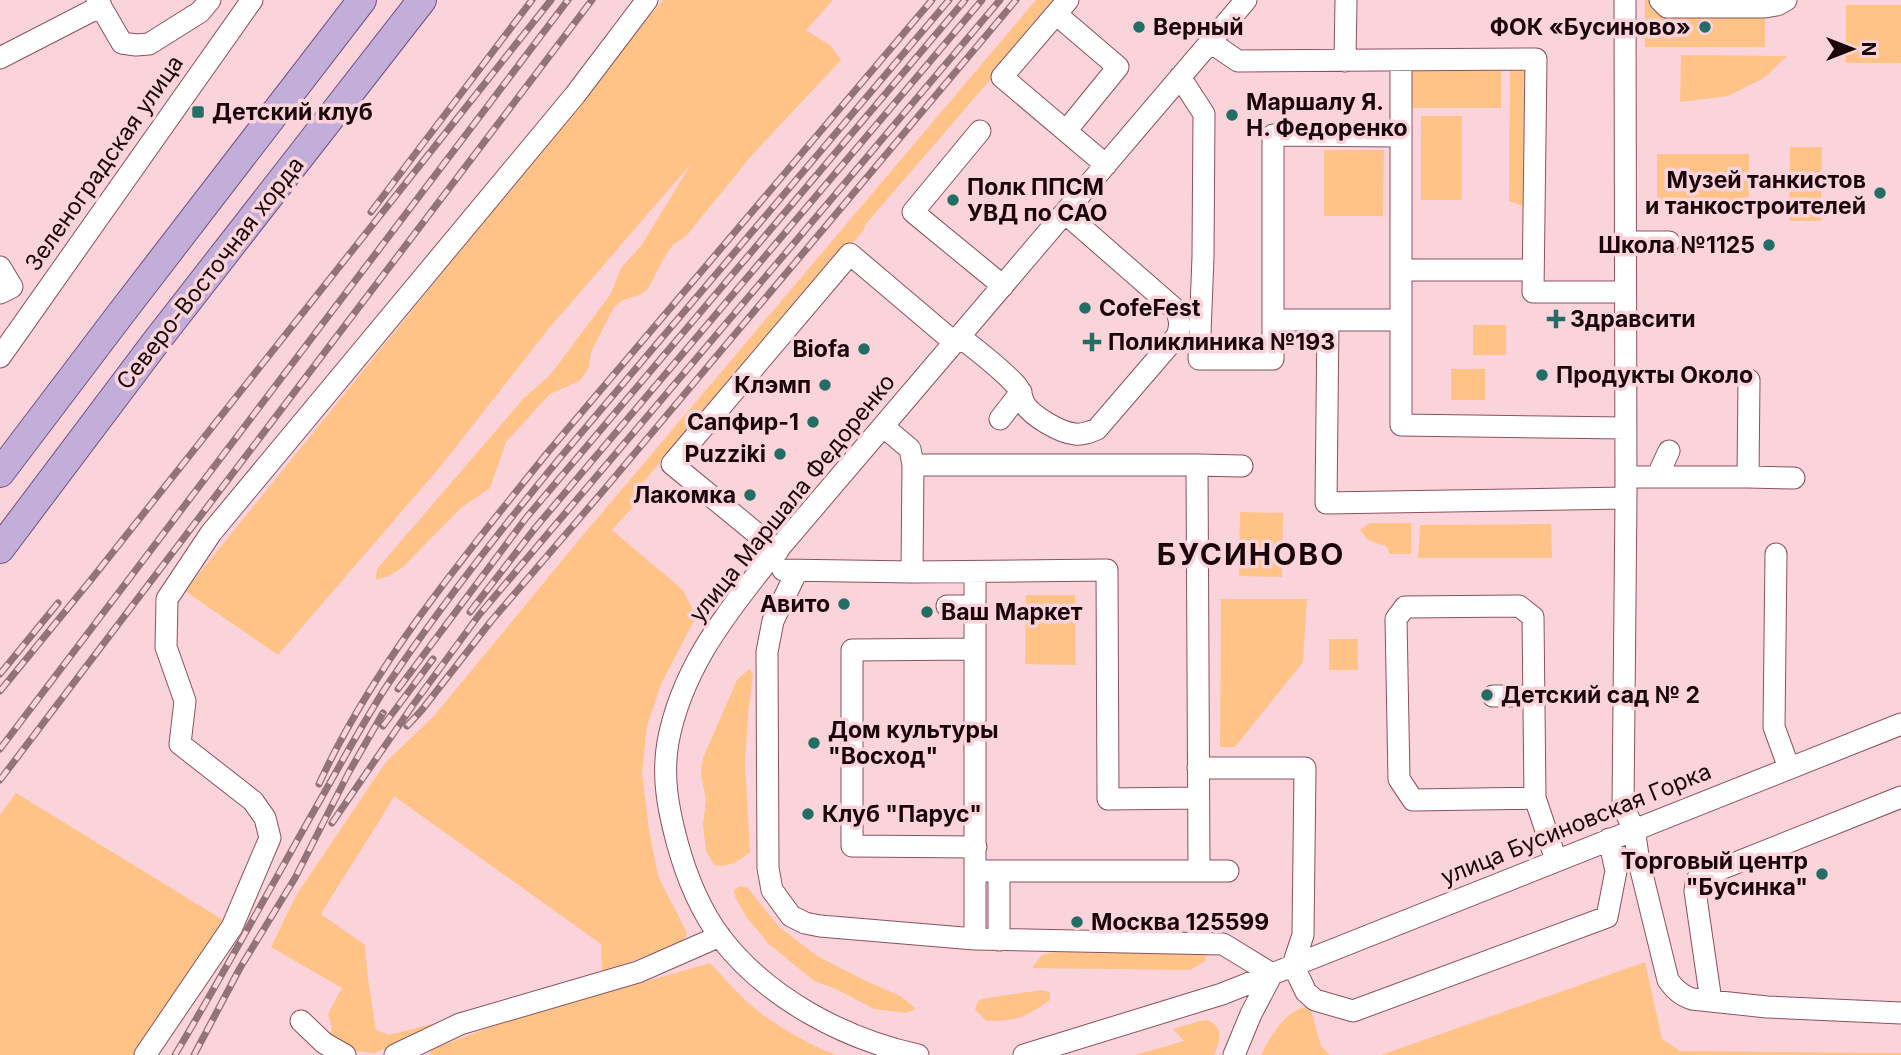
<svg xmlns="http://www.w3.org/2000/svg" width="1901" height="1055" viewBox="0 0 1901 1055" font-family="Inter,sans-serif">
<style>
.green{fill:#ffc388}
.lines{fill:none;stroke-linecap:round;stroke-linejoin:round}
.minor-casing{stroke:#8a525f;stroke-width:23}
.major-casing{stroke:#6e5080;stroke-width:30}
.minor{stroke:#fff;stroke-width:21}
.major{stroke:#c3aed9;stroke-width:28}
.rail-casing{stroke:#917378;stroke-width:7}
.rail{stroke:#fbd3da;stroke-width:4.5;stroke-dasharray:13;stroke-linecap:butt}
.poi-dot{fill:#246d65;stroke:#fbd3da;stroke-width:2.5}
.labels{text-anchor:middle;stroke-width:7;stroke-linejoin:round;paint-order:stroke}
.poi-label{font-size:23px;font-weight:bold;fill:#1a060a;stroke:#fbd3da;text-anchor:start}
.street-label{font-size:23px;fill:#1a060a;stroke:#fbd3da}
.district-label{font-size:30px;font-weight:bold;letter-spacing:2px;fill:#1a060a;stroke:#fbd3da}
</style>
<rect width="100%" height="100%" fill="#fbd3da"/>
<path class="green" d="M663 0H833L806 30 831 46 841 60 752 155 687 235 673 245 664 258 648 289 639 295 623 300 614 307 591 352 589 368 579 381 550 394 506 442 490 488 462 507 403 567 389 576 376 580 377 569 523 399 551 374 610 295 621 268 641 246 691 164 550 327 440 467 278 655 185 591Z
M1036 0H1059L864 226 865 228 671 460H662L636 491 642 497 612 530 683 590 696 617 661 684 647 726 642 773 649 830 658 876 687 933 682 943 602 972 601 944 394 796C371 836 345 874 321 914L365 945 368 980 376 1030 389 1035 432 1024 433 1028 375 1053 354 1051 328 1035 332 1029 328 1014 342 988 271 947 297 894 386 762 434 716 579 540Z
M1645 0H1765V47H1645Z
M1846 5H1901V63H1846Z
M1681 55 1787 56 1764 78 1728 96 1680 102Z
M1409 64H1501V108H1409Z
M1510 65H1533L1531 209 1509 201Z
M1421 116H1462V200H1421Z
M1790 147H1822L1821 221H1789Z
M1324 150H1384L1383 216H1324Z
M1657 154H1749V203H1657Z
M1473 325H1506V355H1473Z
M1451 369H1485V400H1451Z
M1240 512 1283 513 1282 577 1239 576Z
M1370 523H1411V554H1390L1386 546 1368 540 1360 530Z
M1551 524 1552 558H1418L1420 525Z
M1026 595H1075V665L1025 664Z
M1221 599H1307L1303 662 1235 747H1220Z
M1329 639H1358V670H1329Z
M749 669 753 674 748 714 745 763 750 852C739 861 729 868 714 865L706 851 703 825 706 800 701 774 703 758 737 680Z
M16 793 228 923 140 1055H0V815Z
M740 886 748 888 779 927 819 957 864 980 902 997 916 1009 906 1013 874 1009 836 989 814 981 769 944 747 918 735 897 734 890Z
M1100 949 1199 953 1207 955 1204 962 1190 970 1032 968 1042 955 1058 951Z
M1645 962 1662 1039 1680 1051 1901 1053V1055H1381Z
M710 963C724 978 737 993 752 1006 770 1022 814 1048 837 1055H431L430 1050 501 1023Z
M1042 990 1050 992V1000C1024 1018 1017 1021 986 1021L975 1009 978 1001 986 998Z
M1305 1007H1310L1321 1046 1330 1055H1261C1270 1037 1284 1012 1305 1007Z
M1208 1020C1225 1029 1220 1040 1214 1055H1135L1184 1041 1173 1029 1200 1021Z"/>
<g class="lines">
<defs>
<path id="minor" d="M97 0 122 43 136 45 149 44 200 12 210 0
M1068 0 1002 77 1106 165
M1625 0 1626 498 1623 807 1634 829 1639 862 1668 980C1675 990 1681 995 1692 999L1767 1007 1901 1013
M1660 0 1667 7H1765L1777 5 1786 0
M1056 14 1118 67 1066 131
M1210 42 1238 61 1536 59 1533 292H1625
M0 58 101 6
M1401 60V425L1626 428
M1345 61 1346 0
M1180 77 1204 114 1203 257 1199 359H1273V320
M980 131 913 212 1003 286
M1401 136 1273 135V320H1401
M1625 242H1669
M0 267 12 287 0 293
M1401 270H1533
M1328 320 1326 503 1626 498
M960 337C979 352 998 366 1015 384 1021 390 1021 396 1024 403 1031 416 1061 433 1075 434 1083 435 1090 432 1097 429L1177 336C1181 325 1180 320 1176 310L1065 213
M0 357 252 0
M1000 419 1021 392
M884 427 910 449 913 465H1197L1199 871H976
M1197 465 1242 466
M1626 477H1748L1749 380
M1657 477 1669 451
M1748 477 1794 478
M778 551 672 464 850 254 955 343
M1776 554 1774 727 1789 768
M783 570 912 572 1107 570 1108 799 1198 798
M797 571 773 621 767 652 768 868 772 890 791 916 805 923 820 926 975 939 1223 944 1272 974
M912 572 913 465
M975 572V939
M947 606H975
M975 649 852 650V846L976 847
M1493 696H1533
M1198 768H1305L1303 935 1293 965 1306 992 1315 1000 1353 1011 1607 917 1616 871 1609 839
M1535 798 1413 800 1399 779 1396 619 1405 607 1519 606 1533 617 1535 798 1556 860
M999 871V940
M1199 871H1228
M1711 1001 1695 891 1696 883 1698 878 1901 797
M301 1021 324 1043 345 1055
M145 1055 232 927 270 838 265 818 253 801 180 744 185 701 166 647 167 599 211 533 575 95 647 0
M395 1055 460 1024 638 972 720 936
M918 1055C844 1039 767 998 721 938 700 910 686 875 677 842 668 808 662 777 668 742 681 673 720 621 763 567L1246 0
M1024 1055 1222 994 1901 724
M1234 1055 1251 1014 1272 974"/>
<path id="major" d="M0 473 119 316 362 0
M0 549 155 343 422 0"/>
</defs>
<use href="#minor" class="minor-casing"/>
<use href="#major" class="major-casing"/>
<use href="#minor" class="minor"/>
<use href="#major" class="major"/>
<defs>
<path id="rail" d="M371 212 532 0
M470 612 536 527 982 0
M0 674 58 603
M398 689 526 518 965 0
M0 691 90 581 551 0
M383 726 433 659
M407 726 421 711 492 620 603 491 1016 0
M0 749 568 0
M0 780 592 0
M319 784C374 664 466 554 548 452L932 0
M332 823 413 705 479 615 1000 0
M175 1055C222 976 266 896 311 816 336 773 359 729 386 687 439 608 498 533 559 459L949 0
M194 1055 240 968 295 878 349 772 383 713"/>
</defs>
<use href="#rail" class="rail-casing"/>
<use href="#rail" class="rail"/>
</g>
<g class="poi-dot">
<circle cx="1139" cy="27" r="7"/>
<circle cx="1705" cy="27" r="7"/>
<rect x="191" y="105" width="14" height="14" rx="3.5"/>
<circle cx="1232" cy="115" r="7"/>
<circle cx="1880" cy="193" r="7"/>
<circle cx="953" cy="200" r="7"/>
<circle cx="1769" cy="245" r="7"/>
<circle cx="1085" cy="308" r="7"/>
<path d="M1552.5 308.5h7v7h7v7h-7v7h-7v-7h-7v-7h7z"/>
<path d="M1088.5 331.5h7v7h7v7h-7v7h-7v-7h-7v-7h7z"/>
<circle cx="864" cy="349" r="7"/>
<circle cx="1542" cy="375" r="7"/>
<circle cx="825" cy="385" r="7"/>
<circle cx="813" cy="422" r="7"/>
<circle cx="780" cy="454" r="7"/>
<circle cx="750" cy="495" r="7"/>
<circle cx="844" cy="604" r="7"/>
<circle cx="927" cy="612" r="7"/>
<circle cx="1487" cy="695" r="7"/>
<circle cx="814" cy="743" r="7"/>
<circle cx="808" cy="814" r="7"/>
<circle cx="1822" cy="874" r="7"/>
<circle cx="1077" cy="922" r="7"/>
</g>
<g class="labels">
<g class="poi-label">
<text x="1153" y="35">Верный</text>
<text x="1691" y="35" text-anchor="end">ФОК «Бусиново»</text>
<text x="1246" y="110">Маршалу Я.<tspan x="1246" dy="26">Н. Федоренко</tspan></text>
<text x="212" y="120">Детский клуб</text>
<text x="1866" y="188" text-anchor="end">Музей танкистов<tspan x="1866" dy="26">и танкостроителей</tspan></text>
<text x="967" y="195">Полк ППСМ<tspan x="967" dy="26">УВД по САО</tspan></text>
<text x="1755" y="253" text-anchor="end">Школа №1125</text>
<text x="1099" y="316">CofeFest</text>
<text x="1570" y="327">Здравсити</text>
<text x="1108" y="350">Поликлиника №193</text>
<text x="850" y="357" text-anchor="end">Biofa</text>
<text x="1556" y="383">Продукты Около</text>
<text x="811" y="393" text-anchor="end">Клэмп</text>
<text x="799" y="430" text-anchor="end">Сапфир-1</text>
<text x="766" y="462" text-anchor="end">Puzziki</text>
<text x="736" y="503" text-anchor="end">Лакомка</text>
<text x="830" y="612" text-anchor="end">Авито</text>
<text x="941" y="620">Ваш Маркет</text>
<text x="1501" y="703">Детский сад № 2</text>
<text x="828" y="738">Дом культуры<tspan x="828" dy="26">"Восход"</tspan></text>
<text x="822" y="822">Клуб "Парус"</text>
<text x="1808" y="869" text-anchor="end">Торговый центр<tspan x="1808" dy="26">"Бусинка"</tspan></text>
<text x="1091" y="930">Москва 125599</text>
</g>
<g class="street-label">
<text transform="translate(104 163) rotate(-55)" y="8">Зеленоградская улица</text>
<text transform="translate(210 273) rotate(-52)" y="8">Северо-Восточная хорда</text>
<text transform="translate(792 498) rotate(-51)" y="8">улица Маршала Федоренко</text>
<text transform="translate(1576 824) rotate(-22)" y="8">улица Бусиновская Горка</text>
</g>
<g class="district-label">
<text x="1251" y="565">БУСИНОВО</text>
</g>
</g>
<g transform="translate(1852 49) rotate(90)" stroke="#fbd3da" stroke-width="5" paint-order="stroke">
<path d="M0-5L12 26L0 18L-12 26Z" fill="#1a060a"/>
<text y="-10" font-size="19" font-weight="bold" text-anchor="middle" fill="#1a060a">N</text>
</g>
</svg>
